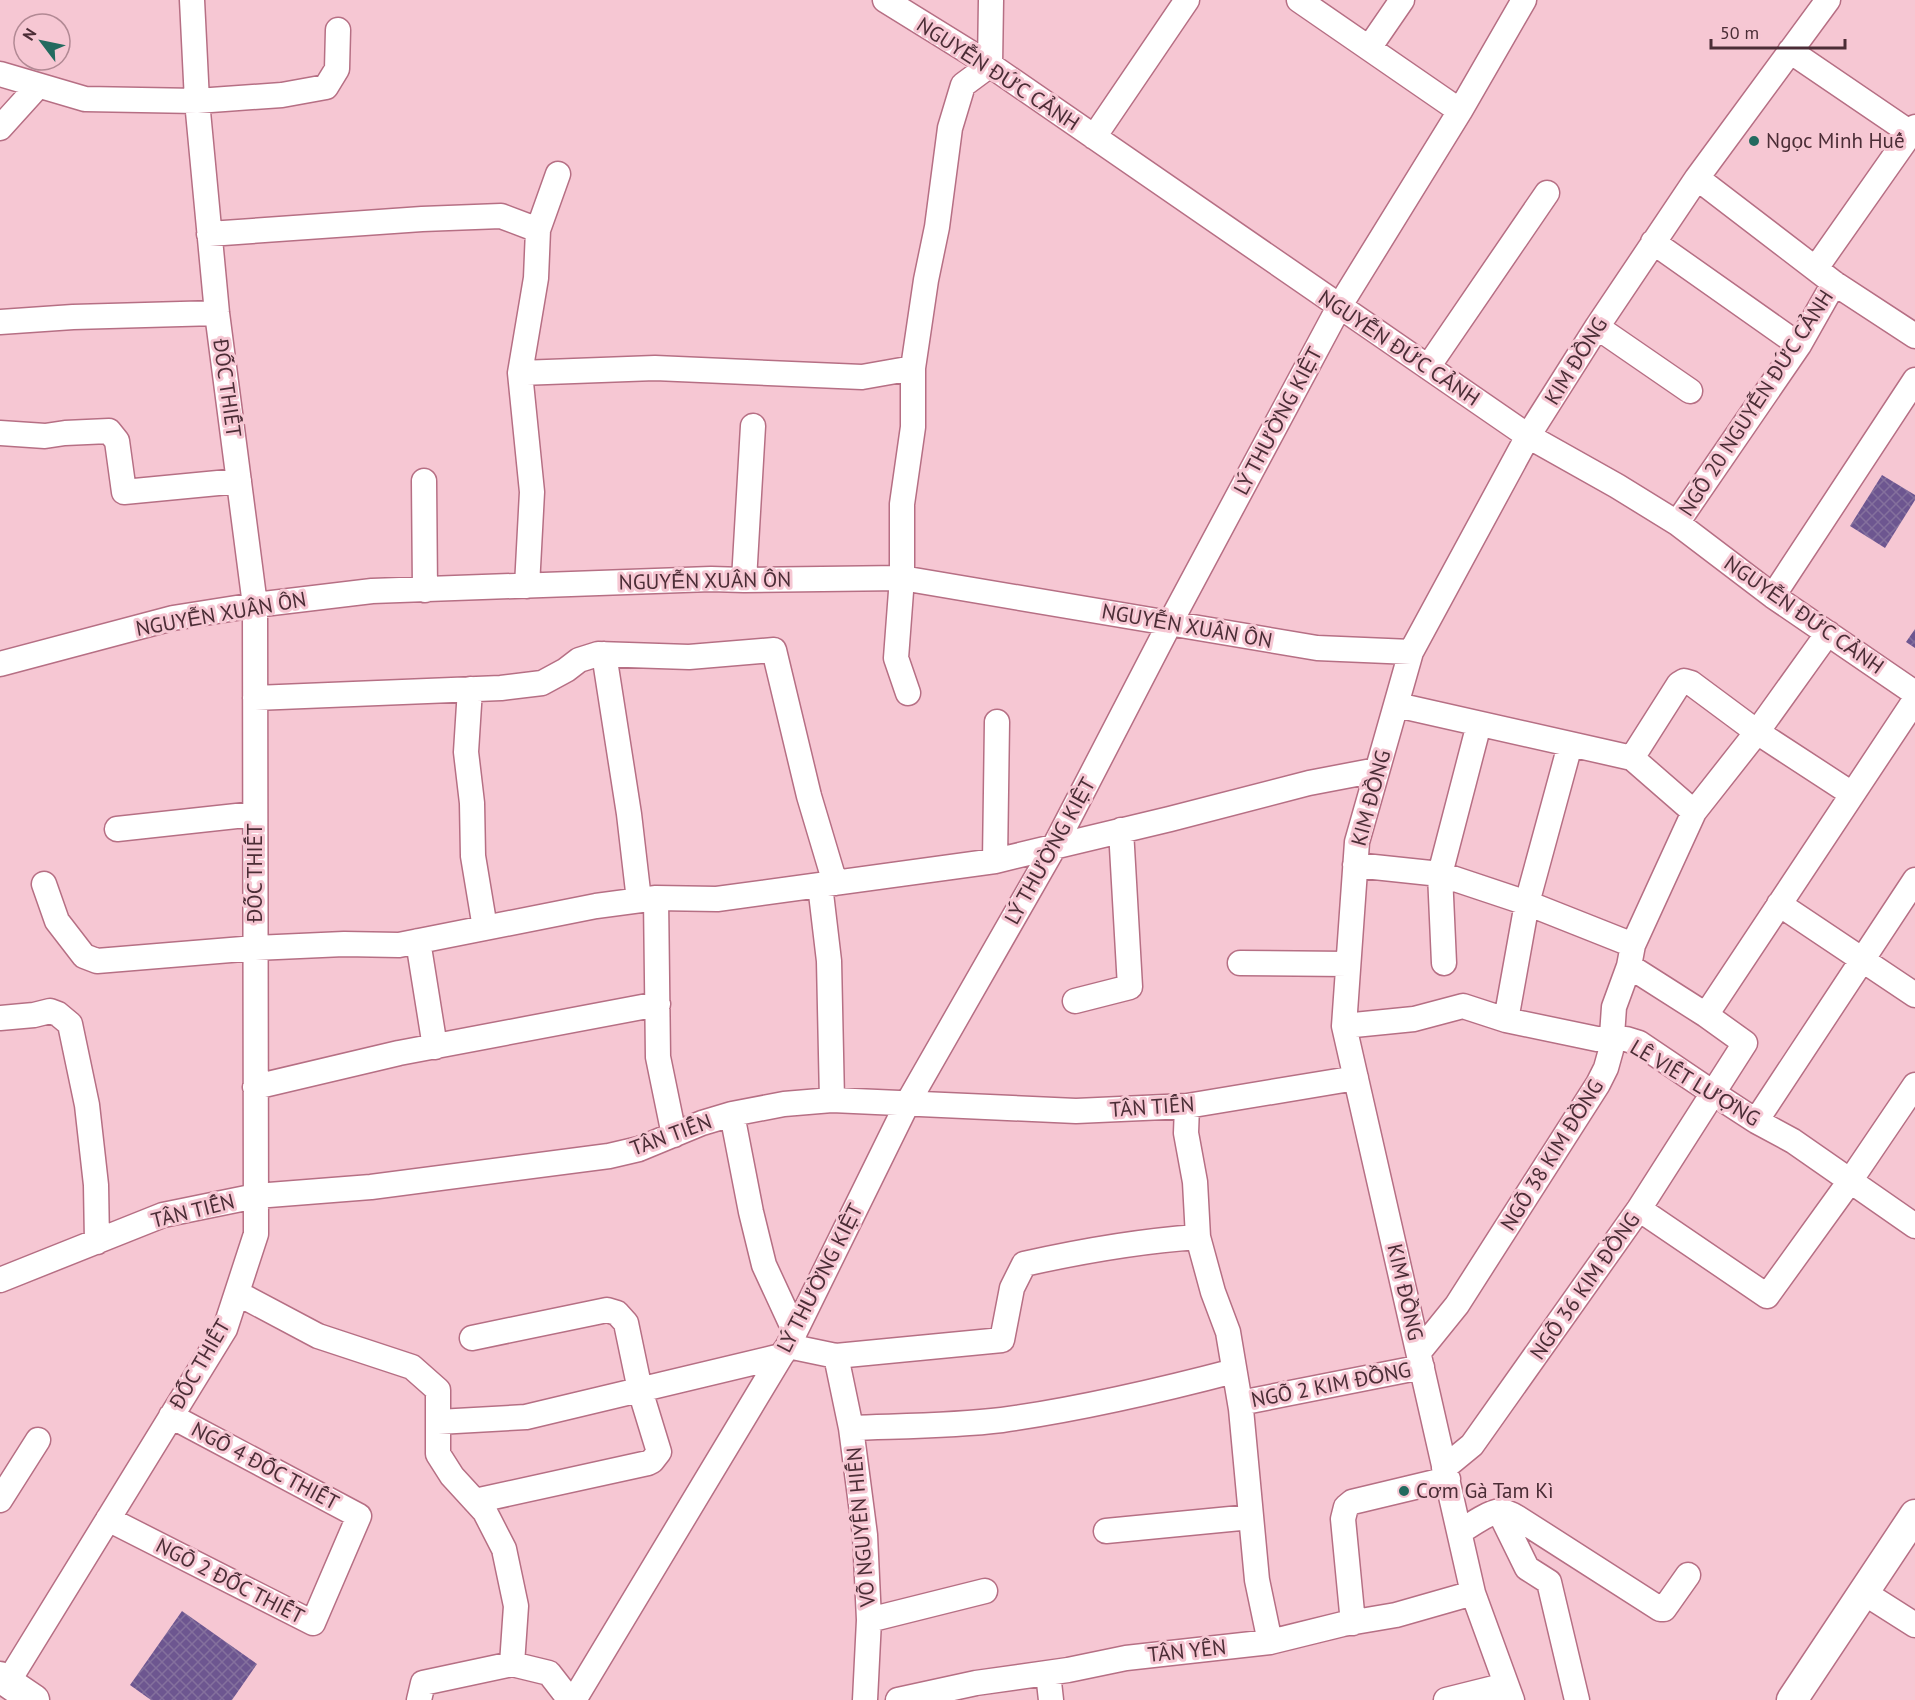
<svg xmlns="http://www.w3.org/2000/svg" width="1915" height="1700" viewBox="0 0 1915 1700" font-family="'PT Sans',sans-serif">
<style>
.building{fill:url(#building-cross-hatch)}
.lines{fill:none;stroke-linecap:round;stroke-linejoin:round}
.minor-casing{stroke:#b66f84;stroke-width:27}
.major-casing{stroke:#b66f84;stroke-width:33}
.minor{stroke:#fff;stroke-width:24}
.major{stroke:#fff;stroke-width:30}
.poi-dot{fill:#236a5f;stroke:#f6c7d3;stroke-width:2}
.labels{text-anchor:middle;stroke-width:6;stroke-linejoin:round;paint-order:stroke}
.street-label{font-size:21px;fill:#4b2d36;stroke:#f6c7d3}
.poi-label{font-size:21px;fill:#4b2d36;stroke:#f6c7d3;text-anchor:start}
</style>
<defs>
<pattern id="building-cross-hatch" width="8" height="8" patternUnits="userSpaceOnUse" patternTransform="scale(1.5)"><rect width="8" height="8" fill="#6d5690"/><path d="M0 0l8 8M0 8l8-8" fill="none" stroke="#84709d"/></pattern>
</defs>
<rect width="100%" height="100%" fill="#f6c7d3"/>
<path class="building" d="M1882 475 1915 495V500L1885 548 1850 526Z
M1915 629V648L1906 642Z
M182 1611 257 1664 232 1700H151L130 1685Z"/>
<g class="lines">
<defs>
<path id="minor" d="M885 0 990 65 1528 436 1617 486 1677 523 1773 596 1915 693
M1299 0 1460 111
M1369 48 1402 0
M1790 51 1915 136
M0 74 85 99 197 101 282 95 326 87 337 69 338 30
M0 128 38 86
M1094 137 1187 0
M1697 178 1834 283 1915 336
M209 234 422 219 501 216 538 230
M1653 242 1799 345
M1816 268 1915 127
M0 322 73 317 217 313
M1597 327 1690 391
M1428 367 1547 193
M520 373 655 368 862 377 913 368
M0 433 45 436 65 433 109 431 117 441 124 492 239 481
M424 481 425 590
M1677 523 1799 345 1834 283
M744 580 753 426
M527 586 532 492 520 373 536 278 538 230 558 174
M1773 596 1915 380
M604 654 629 814 639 900
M0 664 173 618 255 605 372 591 711 579 744 580 902 578 1317 648 1411 652
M470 689 466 752 472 803 473 856 485 928
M908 693 896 658 902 578V504L913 427V368L926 280 937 227 950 128 963 85 990 65 991 0
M255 698 501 688 542 683 566 670 579 660 598 654 689 657 774 650 809 796 835 883
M1397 705 1632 758 1694 812
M1632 758 1679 684 1684 681 1691 683 1757 732 1852 794
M117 829 255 814
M995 861 997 722
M1355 865 1440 874 1527 903 1633 945
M44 884 57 921 84 956 97 961 255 948 344 944 399 945 596 906 656 898 717 899 995 861 1170 819 1309 783 1377 770
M820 885 829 961 832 1100
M656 898 658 1057 674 1135
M1779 904 1915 995
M418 941 435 1047
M1240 963 1348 964
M1444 963 1440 874 1479 724
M1075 1001 1130 987 1121 830
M1706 1015 1915 700
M0 1018 34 1015 50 1011 58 1014 70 1024 87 1105 96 1185 97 1242
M1506 1020 1527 903 1570 745
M1344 1026 1414 1019 1463 1006 1506 1020 1597 1039H1626L1639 1043 1713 1093 1756 1121 1793 1141 1915 1226
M255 1087 399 1053 658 1004
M1187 1106 1186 1133 1195 1182 1198 1237 1213 1292 1228 1332 1241 1409 1257 1580 1270 1642
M732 1114 751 1212 764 1265 795 1332
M1756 1121 1915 880
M1639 1209 1767 1296 1850 1181 1915 1085
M0 1280 163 1215 256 1196 371 1187 609 1156 639 1149 702 1123 732 1114 784 1104 832 1100 1076 1111 1187 1106 1356 1078
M237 1293 318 1336 412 1367 438 1390V1454L452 1476 485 1512 504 1549 516 1606 512 1664
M472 1338 607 1310 617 1313 626 1323 640 1390 659 1452 652 1461 648 1463 475 1501
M788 1346 836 1356 1002 1340 1012 1288 1024 1264C1082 1251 1139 1241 1198 1237
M1419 1352 1457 1305 1598 1084 1606 1068 1611 1050 1614 1007 1629 966 1633 945 1694 812 1757 732 1828 633
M836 1356 851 1428 865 1535 869 1620 865 1700
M1240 1403 1422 1367
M438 1422 526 1417 781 1356
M851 1428C901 1426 952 1426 1002 1420 1080 1409 1158 1391 1234 1371
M1444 1468 1472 1445 1639 1209 1745 1043 1706 1015 1629 966
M0 1500 38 1440
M1499 1511 1527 1568 1549 1582 1577 1700
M108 1519 313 1623 359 1516 171 1416
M1106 1531 1251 1517
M1460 1532C1469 1526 1489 1512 1500 1511 1506 1511 1513 1515 1518 1518L1660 1609H1664L1688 1575
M1863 1592 1915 1625
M869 1620 985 1591
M1353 1623 1343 1519 1346 1507 1352 1502 1448 1479
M1048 1673 1051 1700
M8 1682 225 1329 256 1234 255 605 217 313 197 101 192 0
M419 1700 423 1683 512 1664 549 1673 570 1700
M574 1700 781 1356 788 1346 907 1104 1054 847 1170 623 1339 307 1460 111 1524 0
M898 1700 976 1683 1068 1670 1126 1658 1270 1642 1343 1624 1396 1615 1473 1593
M1446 1700 1506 1685
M1512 1700 1473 1593 1344 1026 1357 842 1411 652 1528 436 1597 327 1697 178 1828 0"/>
<path id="major" d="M0 1677 34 1700
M1792 1700 1915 1515"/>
</defs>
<use href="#minor" class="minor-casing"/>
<use href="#major" class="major-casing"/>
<use href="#minor" class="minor"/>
<use href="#major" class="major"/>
</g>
<g class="poi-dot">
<circle cx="1754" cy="141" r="6"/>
<circle cx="1404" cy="1491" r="6"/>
</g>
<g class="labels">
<g class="street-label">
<text transform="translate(998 74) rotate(33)" y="7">NGUYỄN ĐỨC CẢNH</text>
<text transform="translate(1399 348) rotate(34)" y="7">NGUYỄN ĐỨC CẢNH</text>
<text transform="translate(1576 361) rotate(-58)" y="7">KIM ĐỒNG</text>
<text transform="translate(227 388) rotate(82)" y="7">ĐỐC THIẾT</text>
<text transform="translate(1756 403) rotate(-57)" y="7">NGÕ 20 NGUYỄN ĐỨC CẢNH</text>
<text transform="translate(1278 421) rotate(-62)" y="7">LÝ THƯỜNG KIỆT</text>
<text transform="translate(705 581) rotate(-1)" y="7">NGUYỄN XUÂN ÔN</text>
<text transform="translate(221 614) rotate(-10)" y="7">NGUYỄN XUÂN ÔN</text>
<text transform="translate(1804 615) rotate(35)" y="7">NGUYỄN ĐỨC CẢNH</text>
<text transform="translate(1187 626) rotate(10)" y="7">NGUYỄN XUÂN ÔN</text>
<text transform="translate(1371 798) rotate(-75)" y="7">KIM ĐỒNG</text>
<text transform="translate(1050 851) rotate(-61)" y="7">LÝ THƯỜNG KIỆT</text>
<text transform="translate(255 873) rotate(-90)" y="7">ĐỐC THIẾT</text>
<text transform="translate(1695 1083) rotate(31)" y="7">LÊ VIẾT LƯỢNG</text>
<text transform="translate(1152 1107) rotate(-4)" y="7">TÂN TIẾN</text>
<text transform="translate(671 1135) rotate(-20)" y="7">TÂN TIẾN</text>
<text transform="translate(1552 1155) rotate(-58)" y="7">NGÕ 38 KIM ĐỒNG</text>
<text transform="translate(193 1211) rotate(-14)" y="7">TÂN TIẾN</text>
<text transform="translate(820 1278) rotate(-63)" y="7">LÝ THƯỜNG KIỆT</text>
<text transform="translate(1585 1286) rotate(-55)" y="7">NGÕ 36 KIM ĐỒNG</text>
<text transform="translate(1405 1292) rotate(77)" y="7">KIM ĐỒNG</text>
<text transform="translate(200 1364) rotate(-60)" y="7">ĐỐC THIẾT</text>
<text transform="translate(1331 1385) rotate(-11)" y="7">NGÕ 2 KIM ĐỒNG</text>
<text transform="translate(265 1466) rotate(28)" y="7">NGÕ 4 ĐỐC THIẾT</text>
<text transform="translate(861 1527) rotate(-95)" y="7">VÕ NGUYÊN HIẾN</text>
<text transform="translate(230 1581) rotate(27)" y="7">NGÕ 2 ĐỐC THIẾT</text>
<text transform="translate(1187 1651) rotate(-6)" y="7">TÂN YÊN</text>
</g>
<g class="poi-label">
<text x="1766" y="148">Ngọc Minh Huế</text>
<text x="1416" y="1498">Cơm Gà Tam Kì</text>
</g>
</g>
<g transform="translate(42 42) rotate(302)"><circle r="28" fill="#f6c7d3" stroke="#b28994" stroke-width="1.5"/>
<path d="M0-4.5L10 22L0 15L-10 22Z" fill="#236a5f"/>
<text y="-9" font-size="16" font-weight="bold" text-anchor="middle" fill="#4b2d36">N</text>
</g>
<path d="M1711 39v9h134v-9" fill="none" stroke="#4b2d36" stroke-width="3"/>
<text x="1720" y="39" font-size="18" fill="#4b2d36" stroke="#f6c7d3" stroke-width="4.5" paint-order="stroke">50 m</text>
</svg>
